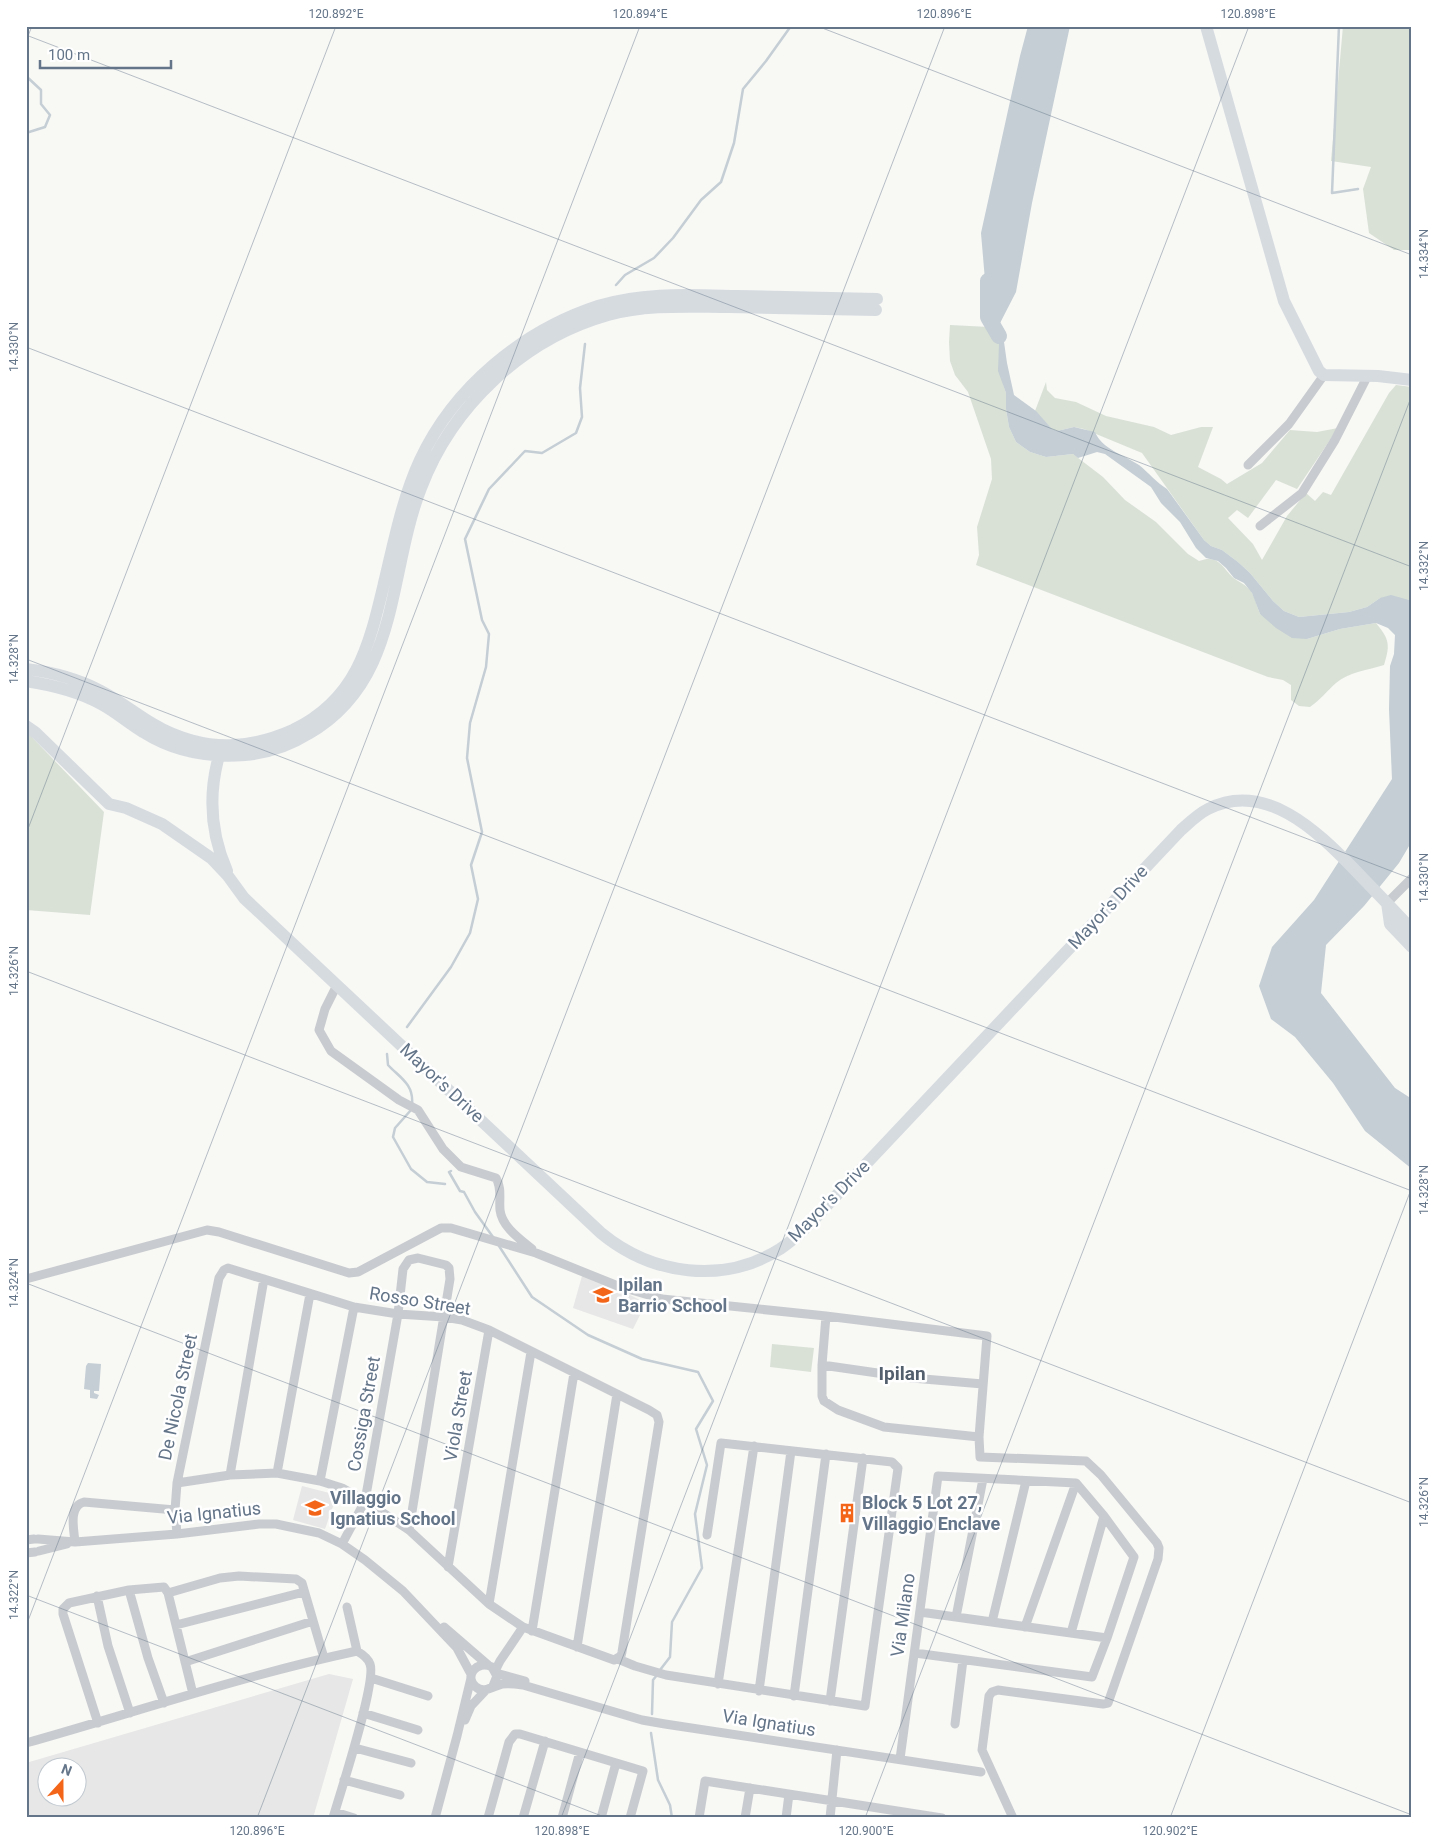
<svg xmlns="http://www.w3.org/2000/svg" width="1438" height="1844" viewBox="0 0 1438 1844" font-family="Roboto,sans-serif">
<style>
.built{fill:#e6e7e6;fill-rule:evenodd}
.green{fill:#d9e1d6}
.water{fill:#c4ced4}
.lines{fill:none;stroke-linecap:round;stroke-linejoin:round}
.stream{stroke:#c4ced4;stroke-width:2.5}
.river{stroke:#c4ced4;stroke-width:16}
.street{stroke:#c8cbcf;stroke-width:9}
.secondary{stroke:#d6dbe0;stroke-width:12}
.ticks{fill:none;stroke:#647589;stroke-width:1;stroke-opacity:0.45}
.labels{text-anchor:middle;stroke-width:5;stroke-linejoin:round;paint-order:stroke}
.street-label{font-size:18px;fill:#647589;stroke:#fff}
.poi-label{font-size:18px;font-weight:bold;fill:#647589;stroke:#fff;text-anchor:start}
.neighbourhood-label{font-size:19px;font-weight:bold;fill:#535f6d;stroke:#fff}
.neatline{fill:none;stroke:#647589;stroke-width:2}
.ticks-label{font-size:12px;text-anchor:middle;fill:#647589}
</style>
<rect width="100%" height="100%" fill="#f8f8f5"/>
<path class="built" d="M582 1276 612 1286 646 1303 633 1329 573 1308Z
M302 1486 337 1495 325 1529 293 1520Z
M329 1674 353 1679 313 1818H30L26 1806V1763ZM48 1766H78V1796H48Z"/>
<path class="green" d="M1343 26H1412V250H1394L1369 233 1363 189 1371 167 1331 161Z
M950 325 989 327 999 344 1003 384 1006 393V409L1009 427 1016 442 1030 452 1046 457 1073 454 1103 477 1125 500 1156 522 1188 554 1199 561C1220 553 1223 570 1235 579 1241 583 1246 585 1251 591 1255 598 1257 607 1260 614L1307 639 1340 629 1376 623C1390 640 1390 645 1384 665 1368 670 1349 672 1336 683 1327 691 1320 700 1310 707L1299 706 1291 700V685L1283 680 1268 677 976 565 979 555 977 527 992 479 991 459 968 392 955 375 950 361 949 342Z
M1046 382 1047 390 1055 398 1076 402 1106 416 1154 427 1171 435 1201 427H1213L1198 467 1221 479 1227 484 1262 463 1290 430 1317 432 1338 428 1297 489 1276 480 1248 518 1237 510 1228 518 1253 544 1262 560 1287 516 1306 493 1315 501 1323 492 1331 495 1389 393 1396 385 1412 387V604L1409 600 1380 598 1367 607 1349 612 1299 617 1284 611 1273 601 1250 573 1238 562 1222 550 1211 546 1204 540 1142 453 1084 429 1074 427 1057 431 1052 429 1035 411Z
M26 731 104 812 90 915 26 910Z
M772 1344 814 1348 811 1372 770 1367Z"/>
<path class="water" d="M1028 26H1070L1032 203 1016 292 998 327 1003 335 1007 363 1014 395 1036 411 1052 429 1057 431 1074 427 1095 432C1102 449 1124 455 1139 465 1149 473 1156 482 1167 489L1204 540 1211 546 1222 550 1238 562 1250 573 1273 601 1284 611 1299 617 1349 612 1367 607 1380 598 1391 595 1409 600 1412 604V841L1399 863 1364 906 1326 945 1321 993 1395 1088 1412 1099V1169L1365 1131 1333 1083 1295 1037 1271 1019 1259 986 1272 947 1314 900 1392 779 1389 709 1390 666 1394 654 1395 635 1388 628 1376 623 1340 629 1307 639 1292 638 1276 628 1260 614 1252 593 1244 583 1234 578 1226 568 1218 561 1206 558 1196 548 1180 522 1161 503 1151 487 1105 454 1097 452 1078 458 1073 454 1046 457 1030 452 1016 442 1009 427 1006 409V393L998 371 999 344 989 327 981 233 1020 56Z
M88 1363 101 1364 99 1391H94V1393L99 1395 97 1399 90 1398V1390L84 1389 86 1366Z"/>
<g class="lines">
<path class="stream" d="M1339 26 1332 193 1358 189
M26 76 41 90V104L50 115 45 127 26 133
M616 285 625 275 654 258 673 238 701 200 721 182 734 143 743 89 766 61 791 26
M407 1027 451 967 470 933 478 899 471 865 482 832 467 758 470 723 486 667 489 634 482 620 465 539 489 489 525 451 542 453 576 433 582 417 580 388 585 344
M387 1054 388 1065C399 1077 414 1084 412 1104
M411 1110 395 1128 393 1137 411 1169 427 1182 445 1184
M451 1171 449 1172 460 1191 464 1192 475 1212 493 1237
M499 1246 532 1297 588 1335 642 1359 698 1372 713 1401 696 1429 707 1465 695 1514 702 1568 672 1622 670 1657 660 1670
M652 1714 653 1680 657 1675
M651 1733 658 1780 670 1805 672 1818"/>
<path class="river" d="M988 281V317L999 336"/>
<path class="street" d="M1248 465 1289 424 1324 375
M1260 526 1302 493 1335 440 1367 377
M1387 903 1412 878
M337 985 325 1009 319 1030 331 1051 399 1100 418 1110 443 1149 461 1167 496 1178C502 1187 499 1200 500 1210 502 1227 520 1239 532 1249
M26 1279 207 1230 219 1232 349 1273 358 1272 441 1228H451L536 1253 618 1286 662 1299 826 1316 987 1336 979 1437 980 1457 1086 1461 1101 1475 1157 1543 1159 1548 1158 1559 1108 1703 1103 1704 998 1690 992 1692 989 1696 982 1750 1013 1818
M826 1316 822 1365V1396L824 1401 838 1410 884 1427 979 1437
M822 1365 912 1378 983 1384
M277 1473 310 1294
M230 1475 264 1279
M320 1481 354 1307
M177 1534 175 1510 177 1483 219 1278 224 1270 228 1268 354 1307 398 1314 444 1317 462 1320 489 1330 649 1410 657 1415 659 1422 622 1652 621 1656 614 1660 523 1627 489 1604 409 1530 365 1501 342 1488 320 1481 277 1473 230 1475 177 1483
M38 1539 75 1542 177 1534 259 1524H276L319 1533 342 1544 365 1560 403 1591 457 1648 471 1674
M26 1540 34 1539
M75 1542C74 1530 68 1506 84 1502L175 1510
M342 1544 365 1501 398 1314 403 1269 409 1260 418 1258 446 1265 449 1268 450 1279 409 1530
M39 1551 67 1544
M26 1553 35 1552
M448 1567 489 1330
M129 1590 148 1658 164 1703
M168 1593 220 1578 239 1576 296 1579 302 1583 324 1658
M97 1596 108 1646 130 1713
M489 1604 531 1352
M347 1607 357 1651
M920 1612 1107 1638
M956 1617 983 1479
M992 1622 1026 1481
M176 1625 304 1592
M444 1627 488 1665
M1025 1627 1076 1483
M532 1631 574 1373
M1071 1633 1104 1516
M577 1647 617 1394
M618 1659 635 1666 666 1675 865 1706 898 1468 892 1462 721 1443 707 1535
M185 1662 313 1621
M495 1671 500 1661 523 1627
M496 1673 525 1681
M371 1678 428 1696
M718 1684 754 1446
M493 1686 497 1676 492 1667C477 1659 463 1677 476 1687 484 1694 493 1686 502 1684 509 1683 516 1684 523 1685L642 1720 665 1724 981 1772
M759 1691 791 1451
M794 1696 826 1454
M830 1701 863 1458
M363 1713 418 1730
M465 1720 471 1706 486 1690
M98 1723 63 1614V1609L69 1603 129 1590 164 1587 168 1593 193 1694
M955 1724 963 1660
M26 1743C136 1712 245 1675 357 1651 362 1654 368 1658 370 1664 377 1682 340 1793 333 1818
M355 1748 411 1763
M900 1759 938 1476 1076 1483 1104 1516 1134 1557 1107 1638 1092 1677 915 1653
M344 1780 400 1795
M335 1812 354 1818
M435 1818 457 1736 471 1678
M488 1818 509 1742 515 1734H520L643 1771 630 1818
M523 1818 545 1741
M562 1818 580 1752
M601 1818 616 1763
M699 1818 705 1781 942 1818
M745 1818 750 1788
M786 1818 789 1794
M830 1818 837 1750"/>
<path class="secondary" d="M1206 26 1284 301 1319 371 1324 375 1378 376 1412 380
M26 669C52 672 78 679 101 691 120 701 136 714 153 724 176 738 207 747 234 745 254 744 275 738 293 730 357 699 369 646 384 583 394 542 402 499 420 460 454 387 522 331 598 306 643 292 691 295 737 296 784 297 831 298 877 299
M26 681C52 685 78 691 101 704 116 712 128 723 143 732 173 751 209 758 245 755 267 753 289 746 308 734 401 681 387 575 421 488 452 406 523 339 608 315 648 304 689 307 730 307 779 308 828 309 876 310
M26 726 36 733 109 804 126 808 162 824 211 858 228 876 244 898 601 1233C652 1275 723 1285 780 1249 801 1235 817 1216 833 1199L1181 830C1190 822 1198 814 1208 809 1265 780 1317 831 1354 869 1373 889 1393 909 1412 930
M221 749C208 790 210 832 227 871
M1387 903 1390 924 1412 947"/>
</g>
<path class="ticks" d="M817 26 1412 255M26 35 1412 567M26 41 32 26M26 347 1412 879M26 659 1412 1191M26 834 336 26M26 971 1412 1503M26 1283 1412 1815M26 1595 607 1818M26 1626 640 26M257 1818 945 26M561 1818 1249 26M865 1818 1412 395M1170 1818 1412 1187"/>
<defs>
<symbol id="school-bare" viewBox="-9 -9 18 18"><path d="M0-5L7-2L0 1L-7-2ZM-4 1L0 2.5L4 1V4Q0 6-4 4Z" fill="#f3661a" stroke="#fff" stroke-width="2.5" paint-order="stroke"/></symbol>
<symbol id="building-bare" viewBox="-9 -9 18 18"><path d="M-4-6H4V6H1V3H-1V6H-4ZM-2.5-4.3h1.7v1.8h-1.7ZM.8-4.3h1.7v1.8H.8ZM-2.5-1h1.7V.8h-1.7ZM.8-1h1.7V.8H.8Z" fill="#f3661a" stroke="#fff" stroke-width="2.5" paint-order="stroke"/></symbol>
</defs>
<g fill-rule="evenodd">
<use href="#school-bare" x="589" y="1281" width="28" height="28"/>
<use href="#school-bare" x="301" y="1494" width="28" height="28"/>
<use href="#building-bare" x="833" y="1499" width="28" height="28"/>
</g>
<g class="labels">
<g class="street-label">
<text transform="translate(1108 907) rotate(-47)" y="6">Mayor's Drive</text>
<text transform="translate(442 1083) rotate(43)" y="6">Mayor's Drive</text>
<text transform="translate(829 1201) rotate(-45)" y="6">Mayor's Drive</text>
<text transform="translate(420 1301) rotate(9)" y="6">Rosso Street</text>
<text transform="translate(178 1397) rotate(-78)" y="6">De Nicola Street</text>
<text transform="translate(364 1414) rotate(-80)" y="6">Cossiga Street</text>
<text transform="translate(458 1416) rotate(-80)" y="6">Viola Street</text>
<text transform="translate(214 1513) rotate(-6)" y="6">Via Ignatius</text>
<text transform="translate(903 1615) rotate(-82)" y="6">Via Milano</text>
<text transform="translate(769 1723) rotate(9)" y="6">Via Ignatius</text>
</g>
<g class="poi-label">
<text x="618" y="1291">Ipilan<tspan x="618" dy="21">Barrio School</tspan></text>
<text x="330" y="1504">Villaggio<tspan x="330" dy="21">Ignatius School</tspan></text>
<text x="862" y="1509">Block 5 Lot 27,<tspan x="862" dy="21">Villaggio Enclave</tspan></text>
</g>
<g class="neighbourhood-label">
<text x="902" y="1380">Ipilan</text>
</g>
</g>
<rect width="1438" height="1844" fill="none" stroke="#ffffff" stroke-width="55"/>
<g transform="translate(62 1782) rotate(21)"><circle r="24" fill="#ffffff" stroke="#c1c8d0"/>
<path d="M0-4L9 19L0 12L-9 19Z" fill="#f3661a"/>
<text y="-8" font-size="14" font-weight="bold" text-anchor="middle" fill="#647589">N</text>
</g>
<path d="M40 60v8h131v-8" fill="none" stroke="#647589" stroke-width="2.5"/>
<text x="48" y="60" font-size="15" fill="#647589" stroke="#ffffff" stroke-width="4" paint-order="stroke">100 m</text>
<rect x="28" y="28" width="1382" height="1788" class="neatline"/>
<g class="ticks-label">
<text x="336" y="18">120.892°E</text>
<text x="640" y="18">120.894°E</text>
<text x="944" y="18">120.896°E</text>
<text x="1248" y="18">120.898°E</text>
<text transform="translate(1424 254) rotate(-90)" y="4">14.334°N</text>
<text transform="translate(14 347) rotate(-90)" y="4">14.330°N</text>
<text transform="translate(1424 566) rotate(-90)" y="4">14.332°N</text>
<text transform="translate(14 659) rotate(-90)" y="4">14.328°N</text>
<text transform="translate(1424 878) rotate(-90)" y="4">14.330°N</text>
<text transform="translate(14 971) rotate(-90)" y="4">14.326°N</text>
<text transform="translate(1424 1190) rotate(-90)" y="4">14.328°N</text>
<text transform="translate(14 1283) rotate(-90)" y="4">14.324°N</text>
<text transform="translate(1424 1502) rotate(-90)" y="4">14.326°N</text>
<text transform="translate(14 1595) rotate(-90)" y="4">14.322°N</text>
<text x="257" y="1835">120.896°E</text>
<text x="562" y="1835">120.898°E</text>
<text x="866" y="1835">120.900°E</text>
<text x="1170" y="1835">120.902°E</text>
</g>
</svg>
